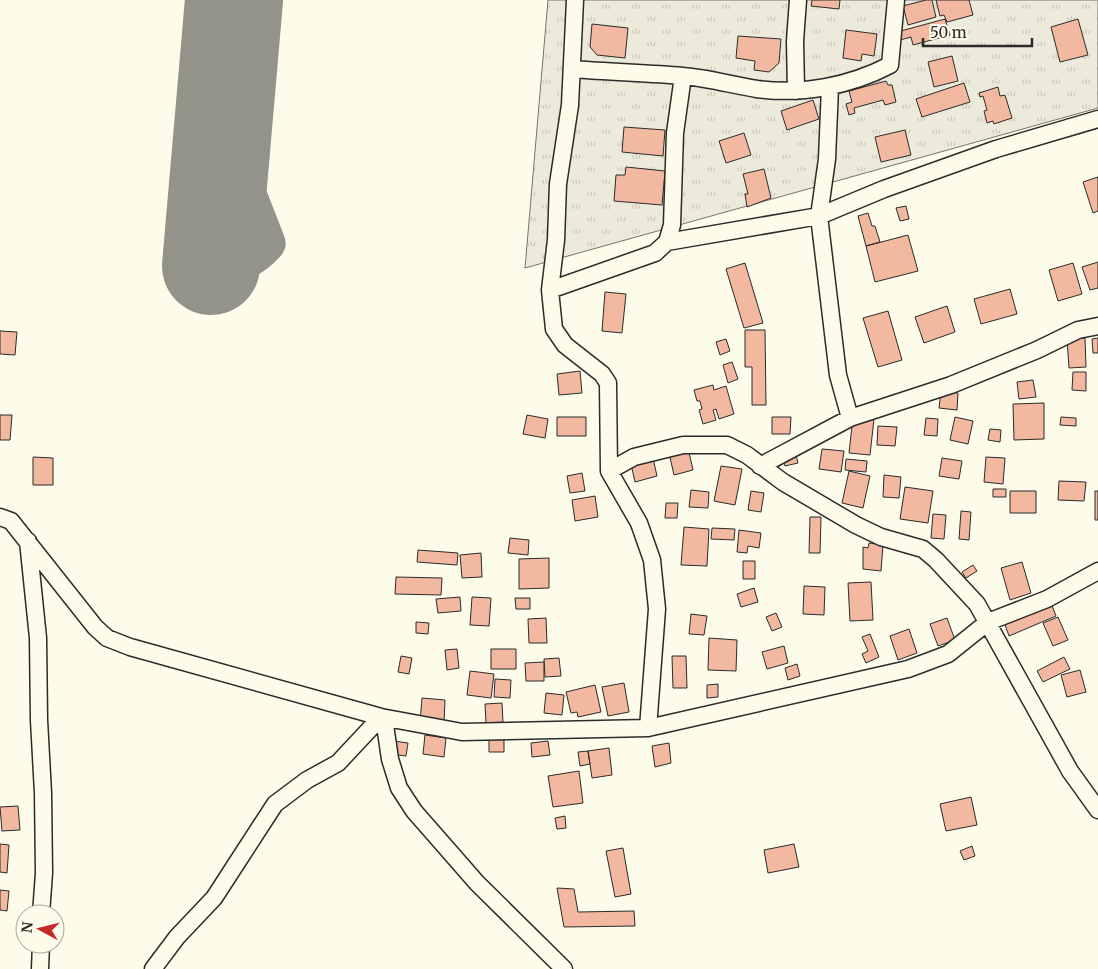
<svg xmlns="http://www.w3.org/2000/svg" width="1098" height="969" viewBox="0 0 1098 969" font-family="Merriweather,serif">
<style>
.grass{fill:url(#grass-tufts);stroke:#74746e}
.lines{fill:none;stroke-linecap:round;stroke-linejoin:round}
.taxiway{stroke:#94938a;stroke-width:39}
.runway{stroke:#94938a;stroke-width:98}
.building{fill:#f2b8a0;stroke:#2b2b2b}
.minor-casing{stroke:#2b2b2b;stroke-width:19}
.minor{stroke:#fdfbea;stroke-width:16}
</style>
<defs>
<pattern id="grass-tufts" width="24" height="20" patternUnits="userSpaceOnUse" patternTransform="scale(1.25)"><rect width="24" height="20" fill="#ecebdb"/><path d="M3 7l-1-3M5 7V3M7 7l1-3M15 17l-1-3M17 17v-4M19 17l1-3" fill="none" stroke="#cbcabc"/></pattern>
</defs>
<rect width="100%" height="100%" fill="#fdfbea"/>
<path class="grass" d="M548 0H1098V108L525 268Z"/>
<g class="lines">
<path class="taxiway" d="M219 171C211 183 194 201 193 217 192 240 209 264 234 262 248 261 258 252 266 243L236 166 225 105"/>
<path class="runway" d="M211 266 234 0"/>
</g>
<path class="building" d="M812 0H840L839 9 811 6Z
M926 0H932L936 17 908 25 903 6Z
M936 0H969L973 15 947 22 944 15 940 16Z
M945 19 950 35 913 45 911 37 900 40 897 32Z
M1078 19 1088 55 1060 62 1051 27Z
M592 24 628 28 625 58 597 55 590 47Z
M846 30 877 34 874 56 862 54 861 61 843 58Z
M738 36 781 39 779 63 769 72 754 70 755 61 736 58Z
M952 56 958 81 934 87 928 62Z
M886 81 888 85H892L896 102 885 105 883 100 854 108 855 113 849 115 846 104 852 102 849 91Z
M964 83 970 102 922 117 916 99Z
M998 87 1000 96 1005 95 1012 118 994 124 993 121 987 123 984 111 987 110 983 96 980 97 979 93Z
M813 100 819 119 787 130 781 111Z
M624 127 665 130 663 156 622 152Z
M905 130 911 155 881 162 875 137Z
M744 133 751 155 726 163 719 141Z
M626 167 665 171 662 205 614 201 616 175H625Z
M764 169 771 198 747 207 745 194H748L743 174Z
M1098 177V211L1093 213 1083 182Z
M906 206 909 219 900 221 896 208Z
M868 213 872 226H875L880 242 866 246 858 216Z
M908 235 918 271 875 282 866 246Z
M1098 262V288L1090 290 1082 267Z
M745 263 763 323 744 328 726 269Z
M1073 263 1082 294 1058 301 1049 270Z
M1010 289 1017 314 981 324 974 299Z
M605 292 626 294 622 333 602 331Z
M947 306 955 332 924 343 915 317Z
M888 311 902 360 878 367 863 318Z
M745 330H765L766 405H752V367H745Z
M0 331 17 332 15 355 0 354Z
M1085 338 1086 367 1069 368 1067 339Z
M1098 338V353H1093L1092 339Z
M726 339 730 351 720 355 716 342Z
M732 362 738 379 728 383 723 365Z
M580 371 582 393 559 395 557 374Z
M1073 372H1086V391L1072 390Z
M1033 380 1036 397 1019 399 1017 382Z
M713 385 714 390 726 386 734 414 719 419 716 409 713 410 716 420 703 424 699 410 702 409 700 401H697L694 390Z
M941 392 958 393 957 410 939 408Z
M1044 403V439L1014 440 1013 404Z
M0 415H12L10 440H0Z
M527 415 548 419 545 438 523 434Z
M557 417H586V436H557Z
M772 417H791L790 434H772Z
M853 417 874 419 870 455 849 453Z
M955 417 973 421 968 444 950 440Z
M1061 417 1076 418V426L1060 425Z
M926 418 938 419 937 436 924 435Z
M878 426 897 427 895 446 877 445Z
M990 429 1001 430 1000 442 988 440Z
M688 448 693 470 674 475 669 453Z
M822 449 844 451 841 472 819 469Z
M795 451 798 463 785 466 782 455Z
M33 457 53 458V485H33Z
M986 457 1005 458 1003 484 984 482Z
M653 458 657 476 635 482 631 464Z
M942 458 962 461 959 479 939 476Z
M846 459 867 461 866 472 845 470Z
M721 466 742 469 735 505 714 501Z
M849 471 870 476 863 508 842 503Z
M582 473 585 491 570 493 567 476Z
M884 475 901 477 899 498 883 497Z
M1059 481 1086 482 1084 501 1058 500Z
M905 487 933 491 928 523 900 519Z
M993 489H1006V497H993Z
M691 490 709 492 708 508 689 507Z
M751 491 764 493 761 512 748 510Z
M1010 491H1036V513H1010Z
M1095 491H1098V520H1095Z
M595 496 598 517 575 521 572 500Z
M666 503H678L677 518H665Z
M961 511 971 512 969 540 959 539Z
M933 514 946 515 944 539 931 538Z
M810 517H821L820 553H809Z
M684 527 709 529 707 566 681 565Z
M712 528 735 529 734 540 711 539Z
M739 530 761 533 759 548 748 546 747 553 737 552Z
M510 538 529 540 528 555 508 553Z
M869 543 883 545 881 571 863 569V547L868 548Z
M418 550 458 553 457 565 417 562Z
M481 553 482 577 462 578 460 555Z
M549 558V588L519 589V559Z
M743 561H755V579H743Z
M1022 562 1031 593 1010 600 1001 568Z
M973 565 977 571 966 578 962 572Z
M396 577 442 578 441 595 395 594Z
M871 582 873 620 850 621 848 583Z
M804 586 825 587 824 615 803 614Z
M754 588 758 602 741 607 737 594Z
M460 597 461 611 438 613 436 599Z
M472 597 491 598 489 626 470 625Z
M515 598H530V609H516Z
M1051 603 1056 616 1009 636 1004 622Z
M776 613 782 627 772 631 766 617Z
M691 614 707 616 704 635 689 634Z
M1058 617 1068 640 1053 646 1043 623Z
M546 618 547 643H529L528 619Z
M947 618 955 640 938 646 930 624Z
M416 622 429 623 428 634 416 633Z
M909 629 917 653 898 660 890 636Z
M870 634 879 657 866 663 862 654 868 651 862 637Z
M709 638 737 640 736 671 708 670Z
M784 646 788 663 767 669 762 652Z
M457 649 459 668 447 670 445 650Z
M491 649H516V669H491Z
M401 656 412 658 409 674 398 672Z
M672 656H686L687 688H673Z
M1064 657 1070 669 1043 682 1037 671Z
M559 658 561 676 545 677 544 659Z
M544 662V681H526L525 663Z
M797 664 800 676 788 680 785 668Z
M1080 670 1086 692 1067 697 1061 675Z
M470 671 494 674 491 698 467 695Z
M495 679 511 680 510 698 494 697Z
M624 683 629 712 608 716 602 687Z
M718 684V697L707 698V685Z
M595 685 601 712 578 717 577 712 571 713 566 692Z
M546 693 564 695 562 715 544 713Z
M422 698 445 700 444 723 420 722Z
M502 703 503 722 486 723 485 704Z
M504 733V752H489V734Z
M425 735 446 738 444 757 423 754Z
M393 741 408 743 406 756 391 754Z
M548 741 550 755 532 757 531 743Z
M669 743 671 763 655 767 652 746Z
M609 748 612 775 592 778 588 751Z
M588 751 590 764 580 766 578 752Z
M579 771 583 803 553 807 548 776Z
M971 797 977 825 946 831 940 804Z
M18 806 20 830 2 831 0 807Z
M565 816 566 828 557 829 555 818Z
M0 844 9 845 7 873 0 872Z
M794 844 799 867 768 873 764 850Z
M972 846 975 856 964 860 960 851Z
M623 848 631 894 615 897 606 851Z
M557 888 574 889 578 912 634 911 635 926 564 927Z
M0 890 9 891 7 911 0 910Z"/>
<g class="lines">
<defs>
<path id="minor" d="M575 0 570 105 558 184 556 240 550 290 554 329 565 345 602 374 608 383 609 471 639 523 652 560 657 609 648 728
M573 69C609 72 646 73 683 76 708 78 732 85 757 89 802 95 850 86 890 65L896 0
M796 91 795 41 798 0
M667 242 819 216 827 159 830 87
M550 290 655 253 667 242 672 225 675 133 683 76
M850 418 838 375 819 216 884 189 996 149 1098 119
M760 466 850 418 951 385 1037 350 1078 330 1098 326
M609 471 634 457 683 445H727L747 455 783 482 856 525 881 537 923 549 936 560 977 604 1070 771 1098 810
M0 517 11 521 95 627 107 638 130 647 381 717 462 732 648 728 908 669 948 654 988 622 1047 599 1098 571
M28 541 38 638 39 720 43 793 44 873 41 914
M381 717 385 725 390 759 399 788 414 811 477 883 564 969
M40 969 41 944
M153 969 177 937 214 898 275 804 307 780 338 763 381 717"/>
</defs>
<use href="#minor" class="minor-casing"/>
<use href="#minor" class="minor"/>
</g>
<g transform="translate(40 929) rotate(277)"><circle r="24" fill="#fdfbea" stroke="#a9a89e"/>
<path d="M0-4L9 19L0 12L-9 19Z" fill="#c62828"/>
<text y="-8" font-size="14" font-weight="bold" text-anchor="middle" fill="#2b2b2b">N</text>
</g>
<path d="M923 38v8h109v-8" fill="none" stroke="#2b2b2b" stroke-width="2.5"/>
<text x="930" y="38" font-size="15" fill="#2b2b2b" stroke="#fdfbea" stroke-width="4" paint-order="stroke">50 m</text>
</svg>
